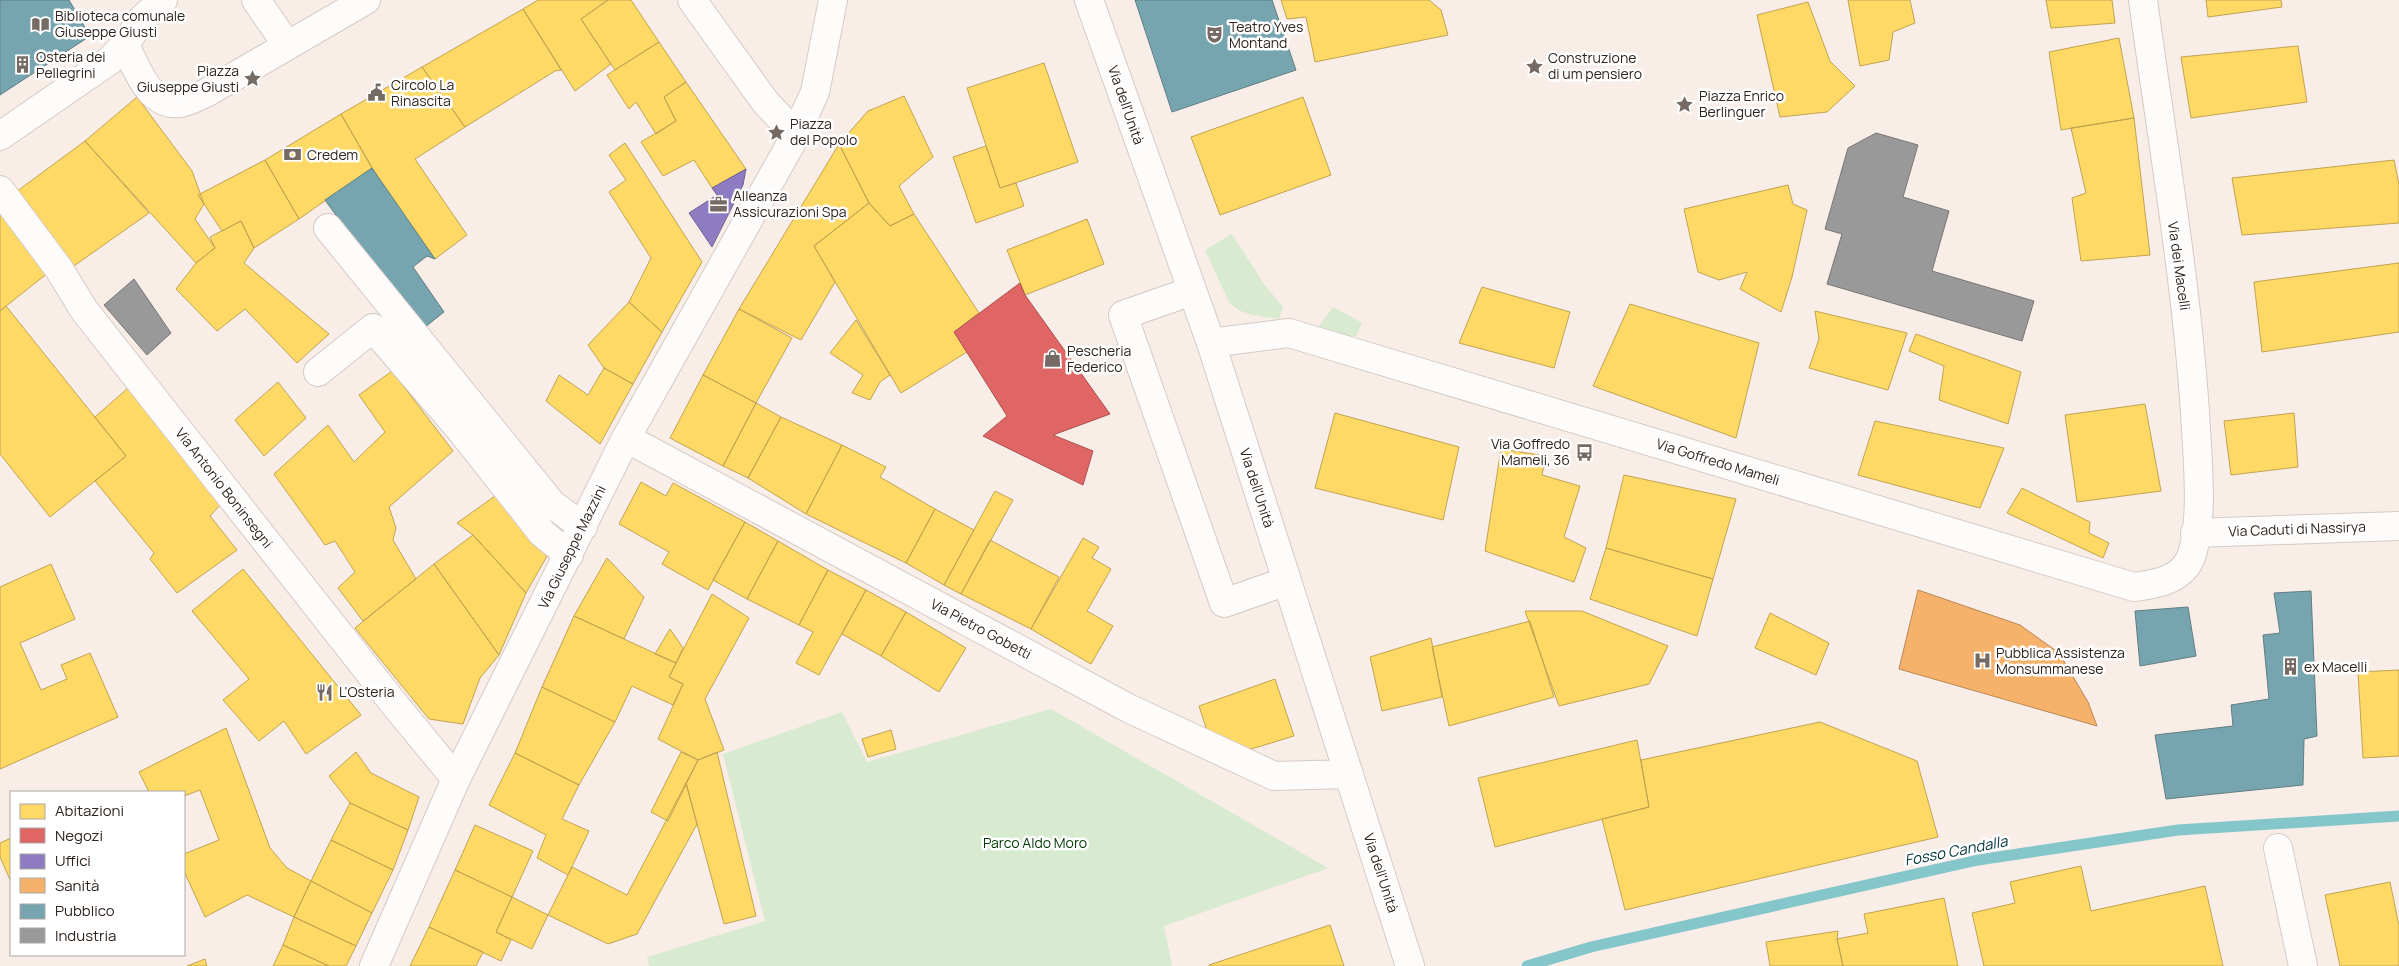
<svg xmlns="http://www.w3.org/2000/svg" width="2399" height="966" viewBox="0 0 2399 966" font-family="Manrope,sans-serif">
<style>
.green{fill:#d8eacf}
.homes{fill:#ffd966;stroke:#c1a350}
.shops{fill:#e06666;stroke:#ab5250}
.offices{fill:#8e7cc3;stroke:#726292}
.health{fill:#f6b26b;stroke:#ba8754}
.public{fill:#76a5af;stroke:#617e84}
.industry{fill:#999;stroke:#797674}
.lines{fill:none;stroke-linecap:round;stroke-linejoin:round}
.stream{stroke:#84c6ca;stroke-width:11}
.minor-casing{stroke:#d5cac5;stroke-width:30}
.minor{stroke:#fefcfb;stroke-width:28}
.labels{text-anchor:middle;stroke-width:5;stroke-linejoin:round;paint-order:stroke}
.poi-label{font-size:14px;fill:#2f241e;stroke:#fff;text-anchor:start}
.street-label{font-size:14px;fill:#2f241e;stroke:#fff}
.park-label{font-size:14px;fill:#013904;stroke:#fff}
.water-label{font-size:15px;font-style:italic;fill:#023438;stroke:#fff}
</style>
<rect width="100%" height="100%" fill="#f8ede7"/>
<path class="green" d="M1232 234 1264 284 1283 307 1279 319C1261 316 1241 316 1229 302L1205 250Z
M1333 307 1362 323 1356 336 1348 337 1318 328Z
M1051 709 1328 868 1164 926 1172 966H649L647 957 765 921 723 754 842 712 867 762Z"/>
<path class="homes" d="M538 0H608L581 19 611 64 575 91 523 9Z
M608 0H631L659 42 615 70 581 19Z
M1281 0H1429L1441 10 1448 35 1315 62 1306 17 1287 19Z
M1848 0H1910L1915 23 1893 32 1889 60 1860 66Z
M2046 0H2112L2115 23 2051 28Z
M2206 0H2281L2282 7 2208 17Z
M1808 2 1830 61 1855 86 1827 112 1780 117 1757 15Z
M523 9 561 70 555 71 465 127 422 67Z
M2119 38 2134 118 2061 130 2049 52Z
M659 42 686 82 664 97 676 121 656 134 636 102 629 109 607 75Z
M2298 46 2307 102 2191 118 2181 57Z
M1044 63 1078 162 1000 188 967 88Z
M422 67 465 127 415 159 467 235 435 259 378 178 341 114Z
M686 82 746 169 712 188 694 160 663 176 641 142 676 121 664 97Z
M904 96 933 157 899 186 914 214 890 226 869 203 839 144 868 111Z
M137 97 192 171 204 204 195 219 215 248 196 263 85 141Z
M1303 97 1331 175 1220 215 1191 137Z
M341 114 372 168 299 219 265 160Z
M2134 118 2150 255 2081 261 2072 198 2086 193 2071 128Z
M85 141 149 213 71 268 16 192Z
M625 143 702 262 662 332 629 302 651 258 609 192 626 180 609 155Z
M839 144 869 203 814 246 835 282 801 340 739 309Z
M986 146 1000 188 1016 183 1024 206 976 223 953 157Z
M265 160 299 219 254 248 241 221 222 231 198 195Z
M2394 160 2399 185V223L2242 235 2232 178Z
M1788 185 1793 204 1807 210 1792 277 1781 312 1740 289 1747 272 1719 280 1698 272 1684 209Z
M869 203 890 226 914 214 979 313 954 332 967 352 901 393 814 246Z
M0 209 49 272 0 311Z
M1087 219 1104 264 1025 295 1007 250Z
M241 221 254 248 244 263 329 334 297 363 245 309 217 331 176 289 196 263 215 248 210 237Z
M2399 263V332L2262 352 2254 282Z
M1482 287 1570 312 1554 368 1459 343Z
M629 302 662 332 633 384 604 368 588 345Z
M1630 304 1759 343 1736 438 1593 386Z
M6 306 126 456 50 517 0 454V311Z
M739 309 792 338 756 403 703 375Z
M1815 311 1907 333 1888 390 1809 368 1819 339Z
M856 320 890 375 880 382 870 400 852 393 863 375 830 353Z
M1916 334 2021 372 2008 424 1939 400 1944 366 1909 351Z
M604 368 633 384 600 444 546 401 559 375 588 395Z
M392 371 453 451 389 507 396 528 393 540 416 579 363 621 338 588 355 572 335 541 325 545 274 474 328 425 354 462 385 432 359 395Z
M703 375 756 403 723 466 670 438Z
M278 382 306 418 264 456 235 420Z
M128 388 221 504 210 516 237 550 177 593 150 559 154 553 95 481 126 456 95 417Z
M756 403 781 417 748 478 723 466Z
M2145 404 2161 491 2077 502 2065 415Z
M1335 413 1459 447 1443 520 1315 488Z
M2294 413 2298 467 2231 475 2224 421Z
M781 417 842 445 806 514 748 478Z
M1875 421 2004 448 1980 508 1858 475Z
M842 445 886 467 880 477 935 509 906 563 806 514Z
M1501 449 1546 456 1542 475 1580 486 1564 537 1586 548 1574 582 1485 551Z
M1624 475 1736 499 1713 579 1606 548Z
M641 482 666 496 673 483 745 522 708 590 662 564 669 552 619 524Z
M2022 488 2090 522 2089 533 2109 543 2103 558 2007 513Z
M995 491 1013 500 961 594 944 585Z
M495 496 547 556 526 593 473 535 457 523Z
M935 509 974 530 944 585 906 563Z
M745 522 778 541 747 599 713 580Z
M473 535 526 593 499 655 434 564Z
M1083 538 1099 547 1092 558 1111 569 1087 611 1113 626 1091 664 1031 629Z
M990 540 1059 577 1031 629 961 594Z
M778 541 828 570 799 625 747 599Z
M1606 548 1713 579 1697 636 1590 599Z
M607 558 644 597 624 639 574 616Z
M51 564 75 619 20 643 41 690 67 679 61 665 90 653 118 717 0 769V587Z
M434 564 499 655 480 678 463 724 429 719 355 628Z
M243 569 361 715 306 754 284 721 259 741 223 700 249 679 192 611Z
M828 570 866 590 819 675 796 663 813 632 799 625Z
M866 590 906 612 881 656 842 634Z
M712 594 749 618 705 699 724 750 698 760 658 739 683 684 669 677Z
M1525 611H1582L1668 646 1649 684 1559 706Z
M906 612 966 648 939 692 881 656Z
M1770 613 1829 643 1816 675 1755 648Z
M574 616 676 663 669 677 683 684 673 705 632 686 615 722 542 687Z
M1530 621 1554 697 1449 726 1432 647Z
M670 629 683 648 676 663 655 654Z
M1431 638 1442 697 1382 711 1370 657Z
M2399 670V756L2363 758 2358 672Z
M1275 679 1294 736 1248 750 1209 737 1199 706Z
M542 687 615 722 579 785 515 753Z
M1820 722 1917 761 1938 837 1625 910 1602 819 1649 807 1641 760Z
M226 728 270 848 287 868 311 881 294 917 247 895 205 917 184 871V854L219 840 200 790 184 796V792H149L139 772Z
M891 730 896 749 868 757 862 739Z
M1637 740 1649 807 1495 847 1478 778Z
M356 752 371 773 419 797 408 830 350 803 329 776Z
M681 752 698 760 668 821 651 812Z
M717 752 756 916 724 924 686 783 698 760Z
M515 753 579 785 562 819 589 831 568 875 537 858 546 835 489 805Z
M686 783 697 824 637 934 608 944 548 915 572 867 627 895Z
M350 803 408 830 393 870 331 840Z
M475 825 533 851 512 897 455 870Z
M11 838V882L0 857V843Z
M331 840 393 870 372 913 311 881Z
M2081 866 2091 911 2205 886 2223 966H1984L1972 913 2015 903 2010 882Z
M455 870 512 897 496 932 511 940 501 961 429 927Z
M311 881 372 913 356 946 294 917Z
M2390 882 2399 926V966H2340L2325 895Z
M512 897 548 915 532 949 496 932Z
M1944 898 1958 966H1843L1837 939 1868 933 1864 914Z
M294 917 356 946 346 966H329L283 945Z
M1330 925 1344 966H1209V965Z
M429 927 483 952 476 966H410Z
M1838 931 1837 939 1843 966H1770L1766 942Z
M283 945 329 966H273Z
M205 959 207 966H187Z"/>
<path class="shops" d="M1020 283 1025 295 1110 414 1053 435 1093 451 1083 485 983 436 1007 416 954 332Z"/>
<path class="offices" d="M746 169 743 185 712 247 689 213 717 195 712 188Z"/>
<path class="health" d="M1918 590 2020 625 2059 653 2088 702 2097 726 1899 669Z"/>
<path class="public" d="M0 0H69L90 36 0 95Z
M1135 0H1272L1296 70 1172 112Z
M372 168 435 259 427 256 413 267 444 312 420 331 325 200Z
M2311 591 2317 736 2304 739 2303 785 2166 799 2155 735 2233 726 2231 705 2269 699 2263 635 2280 633 2274 593Z
M2188 607 2196 656 2140 666 2135 611Z"/>
<path class="industry" d="M1876 133 1918 145 1903 197 1949 211 1932 271 2034 301 2022 341 1827 284 1842 234 1825 229 1848 148Z
M134 279 171 333 147 355 104 305Z"/>
<g class="lines">
<path class="stream" d="M1527 966 1591 947 1978 860 2178 830 2399 816"/>
<defs>
<path id="minor" d="M256 0 287 45
M692 0 766 103 796 134
M1089 0 1211 343 1410 966
M125 45C136 67 149 107 180 103 189 102 198 96 206 93L366 0
M0 136 109 61 125 45 140 21 163 0
M0 190 59 269 84 310 395 705 456 779
M328 228 552 504 583 527
M1192 291 1123 315 1224 603 1287 581
M1211 343 1289 333 2134 587C2157 584 2184 580 2192 554 2203 518 2198 467 2196 429 2188 287 2162 142 2143 0
M318 372 373 328 463 433 542 533 569 555
M626 438 1128 708 1274 776 1349 774
M2195 533 2399 526
M2278 848 2303 966
M374 966 456 779 626 438 793 140 815 92 833 0"/>
</defs>
<use href="#minor" class="minor-casing"/>
<use href="#minor" class="minor"/>
</g>
<defs>
<symbol id="library-bare" viewBox="-9 -9 18 18"><path d="M-6-4Q-3-5.5-.7-3.5V5Q-3 3-6 4ZM6-4Q3-5.5 .7-3.5V5Q3 3 6 4Z" fill="#756a64" stroke="#fff" stroke-width="2.5" paint-order="stroke"/></symbol>
<symbol id="theatre-bare" viewBox="-9 -9 18 18"><path d="M-5-5.5Q0-4 5-5.5V0Q5 5 0 6Q-5 5-5 0ZM-3.3-2.5H-1v1.5H-3.3ZM1-2.5H3.3v1.5H1ZM-2.8 1Q0 5.5 2.8 1Z" fill="#756a64" stroke="#fff" stroke-width="2.5" paint-order="stroke"/></symbol>
<symbol id="building-bare" viewBox="-9 -9 18 18"><path d="M-4-6H4V6H1V3H-1V6H-4ZM-2.5-4.3h1.7v1.8h-1.7ZM.8-4.3h1.7v1.8H.8ZM-2.5-1h1.7V.8h-1.7ZM.8-1h1.7V.8H.8Z" fill="#756a64" stroke="#fff" stroke-width="2.5" paint-order="stroke"/></symbol>
<symbol id="sight-bare" viewBox="-9 -9 18 18"><path d="M0-6L1.8-2.2L6-1.7L2.9 1.2L3.7 5.4L0 3.3L-3.7 5.4L-2.9 1.2L-6-1.7L-1.8-2.2Z" fill="#756a64" stroke="#fff" stroke-width="2.5" paint-order="stroke"/></symbol>
<symbol id="civic-bare" viewBox="-9 -9 18 18"><path d="M-.6-6.5H3V-4.5H.6V-3L4-1V1h2V6H-6V1h2V-1L-.6-3ZM-1.2 2.5V6h2.4V2.5Z" fill="#756a64" stroke="#fff" stroke-width="2.5" paint-order="stroke"/></symbol>
<symbol id="bank-bare" viewBox="-9 -9 18 18"><path d="M-6-4H6V4H-6ZM0-2.3a2.3 2.3 0 1 0 0 4.6a2.3 2.3 0 1 0 0-4.6Z" fill="#756a64" stroke="#fff" stroke-width="2.5" paint-order="stroke"/></symbol>
<symbol id="office-bare" viewBox="-9 -9 18 18"><path d="M-6-3h4V-5.5h4V-3h4V5H-6ZM-1-4.5V-3h2v-1.5ZM-6 0V1H6V0Z" fill="#756a64" stroke="#fff" stroke-width="2.5" paint-order="stroke"/></symbol>
<symbol id="shop-bare" viewBox="-9 -9 18 18"><path d="M-5-2.5h2.3a2.7 3.5 0 0 1 5.4 0H5L5.5 6h-11ZM-1.5-2.5h3a1.5 2.3 0 0 0-3 0Z" fill="#756a64" stroke="#fff" stroke-width="2.5" paint-order="stroke"/></symbol>
<symbol id="bus-bare" viewBox="-9 -9 18 18"><path d="M-5-6H5V4H4V6H2V4H-2V6H-4V4H-5ZM-3.5-4V0h7V-4ZM-3.5 1.2v1.5H-2V1.2ZM2 1.2v1.5H3.5V1.2Z" fill="#756a64" stroke="#fff" stroke-width="2.5" paint-order="stroke"/></symbol>
<symbol id="hospital-bare" viewBox="-9 -9 18 18"><path d="M-5-5h3v3.5h4V-5h3V5h-3V1.5h-4V5h-3Z" fill="#756a64" stroke="#fff" stroke-width="2.5" paint-order="stroke"/></symbol>
<symbol id="restaurant-bare" viewBox="-9 -9 18 18"><path d="M-5-6h1v4h1v-4h1v4h1v-4h1v5L-1.5 .5V6h-2V.5L-5-1ZM5-6V6H3V1.5H1.5Q1.5-4 5-6Z" fill="#756a64" stroke="#fff" stroke-width="2.5" paint-order="stroke"/></symbol>
</defs>
<g fill-rule="evenodd">
<use href="#library-bare" x="28" y="12" width="25" height="25"/>
<use href="#theatre-bare" x="1202" y="22" width="25" height="25"/>
<use href="#building-bare" x="10" y="52" width="25" height="25"/>
<use href="#sight-bare" x="1522" y="54" width="25" height="25"/>
<use href="#sight-bare" x="240" y="66" width="25" height="25"/>
<use href="#civic-bare" x="364" y="80" width="25" height="25"/>
<use href="#sight-bare" x="1672" y="92" width="25" height="25"/>
<use href="#sight-bare" x="764" y="120" width="25" height="25"/>
<use href="#bank-bare" x="280" y="142" width="25" height="25"/>
<use href="#office-bare" x="706" y="192" width="25" height="25"/>
<use href="#shop-bare" x="1040" y="346" width="25" height="25"/>
<use href="#bus-bare" x="1572" y="440" width="25" height="25"/>
<use href="#hospital-bare" x="1970" y="648" width="25" height="25"/>
<use href="#building-bare" x="2278" y="654" width="25" height="25"/>
<use href="#restaurant-bare" x="312" y="680" width="25" height="25"/>
</g>
<g class="labels">
<g class="poi-label">
<text x="55" y="21">Biblioteca comunale<tspan x="55" dy="16">Giuseppe Giusti</tspan></text>
<text x="1229" y="32">Teatro Yves<tspan x="1229" dy="16">Montand</tspan></text>
<text x="36" y="62">Osteria dei<tspan x="36" dy="16">Pellegrini</tspan></text>
<text x="1548" y="63">Construzione<tspan x="1548" dy="16">di um pensiero</tspan></text>
<text x="239" y="76" text-anchor="end">Piazza<tspan x="239" dy="16">Giuseppe Giusti</tspan></text>
<text x="391" y="90">Circolo La<tspan x="391" dy="16">Rinascita</tspan></text>
<text x="1699" y="101">Piazza Enrico<tspan x="1699" dy="16">Berlinguer</tspan></text>
<text x="790" y="129">Piazza<tspan x="790" dy="16">del Popolo</tspan></text>
<text x="307" y="160">Credem</text>
<text x="733" y="201">Alleanza<tspan x="733" dy="16">Assicurazioni Spa</tspan></text>
<text x="1067" y="356">Pescheria<tspan x="1067" dy="16">Federico</tspan></text>
<text x="1570" y="449" text-anchor="end">Via Goffredo<tspan x="1570" dy="16">Mameli, 36</tspan></text>
<text x="1996" y="658">Pubblica Assistenza<tspan x="1996" dy="16">Monsummanese</tspan></text>
<text x="2304" y="672">ex Macelli</text>
<text x="339" y="697">L'Osteria</text>
</g>
<g class="street-label">
<text transform="translate(1126 105) rotate(71)" y="5">Via dell'Unità</text>
<text transform="translate(2179 266) rotate(82)" y="5">Via dei Macelli</text>
<text transform="translate(1718 462) rotate(17)" y="5">Via Goffredo Mameli</text>
<text transform="translate(224 488) rotate(52)" y="5">Via Antonio Boninsegni</text>
<text transform="translate(1257 488) rotate(72)" y="5">Via dell'Unità</text>
<text transform="translate(2297 529) rotate(-2)" y="5">Via Caduti di Nassirya</text>
<text transform="translate(572 547) rotate(-64)" y="5">Via Giuseppe Mazzini</text>
<text transform="translate(981 629) rotate(28)" y="5">Via Pietro Gobetti</text>
<text transform="translate(1381 873) rotate(72)" y="5">Via dell'Unità</text>
</g>
<g class="park-label">
<text x="1035" y="848">Parco Aldo Moro</text>
</g>
<g class="water-label">
<text transform="translate(1956 851) rotate(-11)" y="5">Fosso Candalla</text>
</g>
</g>
<rect x="10" y="791" width="175" height="165" fill="#ffffff" stroke="#aca7a5"/>
<rect x="20" y="804" width="25" height="15" fill="#ffd966" stroke="#aca7a5"/>
<text x="55" y="816" font-size="15" fill="#2f241e">Abitazioni</text>
<rect x="20" y="828" width="25" height="15" fill="#e06666" stroke="#aca7a5"/>
<text x="55" y="841" font-size="15" fill="#2f241e">Negozi</text>
<rect x="20" y="854" width="25" height="15" fill="#8e7cc3" stroke="#aca7a5"/>
<text x="55" y="866" font-size="15" fill="#2f241e">Uffici</text>
<rect x="20" y="878" width="25" height="15" fill="#f6b26b" stroke="#aca7a5"/>
<text x="55" y="891" font-size="15" fill="#2f241e">Sanità</text>
<rect x="20" y="904" width="25" height="15" fill="#76a5af" stroke="#aca7a5"/>
<text x="55" y="916" font-size="15" fill="#2f241e">Pubblico</text>
<rect x="20" y="928" width="25" height="15" fill="#999999" stroke="#aca7a5"/>
<text x="55" y="941" font-size="15" fill="#2f241e">Industria</text>
</svg>
